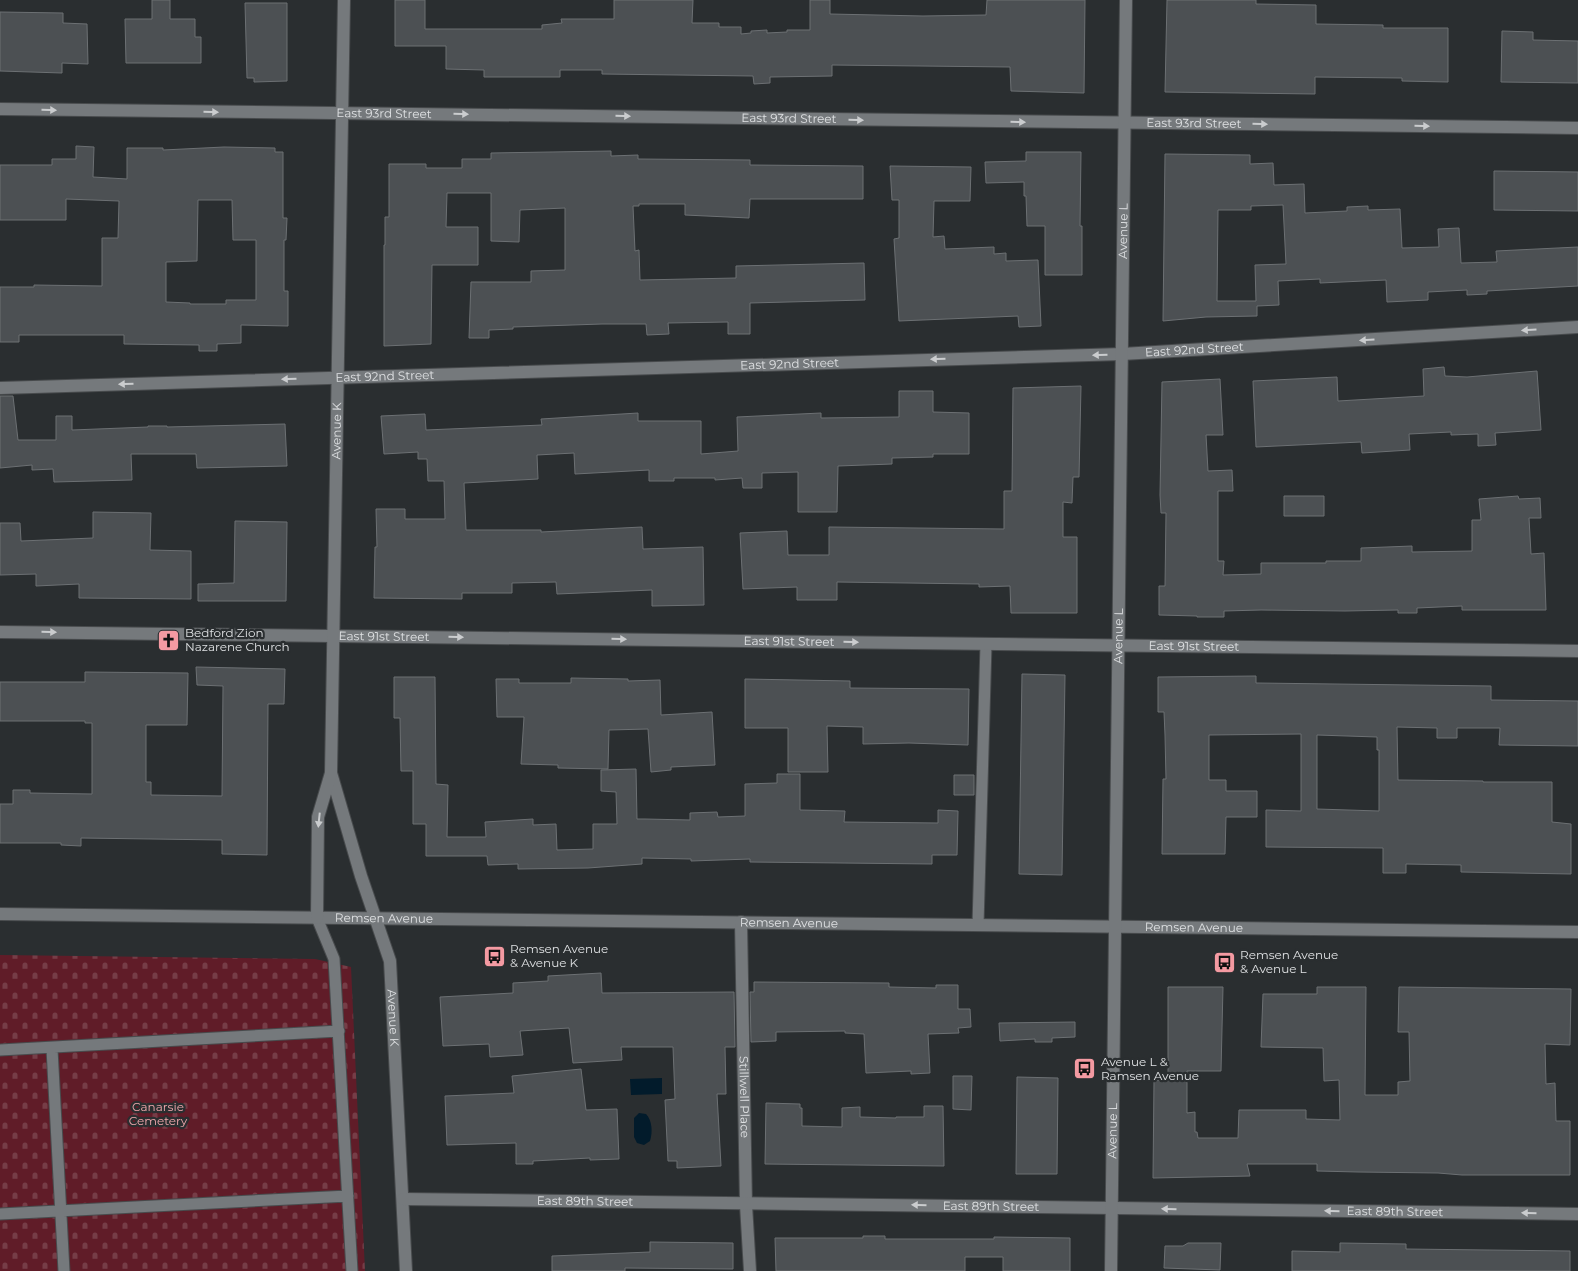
<svg xmlns="http://www.w3.org/2000/svg" width="1578" height="1271" viewBox="0 0 1578 1271" font-family="Montserrat,sans-serif">
<style>
.cemetery{fill:url(#cemetery-stones)}
.water{fill:#021b2b}
.building{fill:#4c5053;stroke:#6c7073;fill-rule:evenodd}
.lines{fill:none;stroke-linecap:round;stroke-linejoin:round}
.service-casing{stroke:#484b4d;stroke-width:13}
.minor-casing{stroke:#484b4d;stroke-width:14}
.service{stroke:#75797c;stroke-width:11}
.minor{stroke:#75797c;stroke-width:12}
.oneway{fill:#caccce}
.labels{text-anchor:middle;stroke-width:4.5;stroke-linejoin:round;paint-order:stroke}
.street-label{font-size:12px;fill:#dfe1e3;stroke:#2a2e30}
.poi-label{font-size:12px;fill:#dfe1e3;stroke:#2a2e30;text-anchor:start}
.park-label{font-size:12px;fill:#f1a8ad;stroke:#2a2e30}
</style>
<defs>
<pattern id="cemetery-stones" width="16" height="16" patternUnits="userSpaceOnUse" patternTransform="scale(1.25)"><rect width="16" height="16" fill="#601c28"/><path d="M2 7V4a2 2 0 0 1 4 0v3zM10 15v-3a2 2 0 0 1 4 0v3z" fill="#763d47"/></pattern>
</defs>
<rect width="100%" height="100%" fill="#2a2e30"/>
<path class="cemetery" d="M0 955 315 959 351 967 365 1271H0Z"/>
<path class="water" d="M662 1078V1094L631 1095 630 1079Z
M639 1113 646 1114C652 1120 653 1132 650 1141L644 1145 637 1143 634 1137V1118Z"/>
<path class="building" d="M152 0H170V19H195V37H201V63H126L125 19H152Z
M395 0H425V29H542V25L562 23 561 19H614V0H693L692 23H719V27H741V34L751 33V31L767 30V33L787 32V30H810V0H830V14L923 16 986 15 987 0H1085L1084 93 1011 91 1010 67 832 65V76L770 77V83L754 84 753 76 602 74V70H560V77H484V70L446 69V46H395Z
M1167 0H1256V4L1316 5V24L1383 25V28H1448V82L1402 81V78L1315 77V94L1165 92Z
M245 3H287V81L254 82V78H247Z
M0 12 63 13V23L87 24 88 64 62 63V73L0 71Z
M1502 31 1533 32V40L1578 41V83L1501 82Z
M76 146 94 147 93 177 127 179V148H163V150L224 147 275 148V152H283V218H287L286 240H284V291H288V326L241 325V343L217 344V351H199V345L124 344V335H19V342H0V287H34V285L102 286V238H118L119 201 66 199V220H0V165H52V159H76ZM198 200H232L233 240H256V300H226V304H190V303L166 302V262L197 261Z
M611 151V156L638 155V159L750 160V165L863 166V199H750L749 218 685 215V204H639V206H633L635 251 639 250 640 280 736 278V266L864 263 865 300 750 303V334H728V322L668 323 669 334 647 335 646 324H602L513 327V329L489 330V338H469L471 282H531V271L565 270V208L520 210 519 242 491 241V193H447L446 227H478V265H432L431 344 384 346V245H385V217H389V164H426V168H462V159H491V153Z
M1026 152H1081L1080 226H1082V275H1045V226H1027L1026 196H1024V182L986 183 985 162 1026 161Z
M1165 154 1250 155V164L1273 163 1274 185 1304 184 1305 213 1347 211V207L1368 206V210L1400 209 1402 248 1439 247 1438 229 1459 228 1461 263 1497 262 1496 251 1578 247V286L1487 291V294L1467 295V290L1428 292V300L1387 302 1386 280 1320 283V279L1278 281 1279 305 1257 306V316L1206 317 1163 321ZM1283 205 1286 264 1255 265 1256 301H1217L1218 210H1251V206Z
M890 166 971 167 970 201H934L933 237 944 236 945 249 994 247V254L1006 253V261L1038 260 1041 326 1019 327 1018 316 899 321 894 239 899 238V200H892Z
M1494 171 1578 172V211L1494 210Z
M1444 367 1445 376 1467 377 1537 371 1541 430 1495 433 1496 445 1478 446V434L1451 435V432L1409 434 1410 450 1362 453 1361 442 1256 447 1253 381 1337 377 1338 401 1424 396 1423 369Z
M1220 379 1223 435H1206L1208 471 1232 470 1233 491H1218V561H1224L1223 575 1261 574V563H1326V561H1361V548L1412 546V552L1472 551V520H1481L1479 499 1518 496 1519 499 1540 498 1541 518H1529L1531 554 1544 553 1546 610H1462V606L1417 608V613H1398V610L1345 611 1261 610 1224 611V617H1197V616L1159 615V586H1165L1166 513H1161L1160 495 1162 382Z
M1081 386 1079 477H1073L1072 503 1063 502V537H1077V613H1011L1010 586 979 587V584L837 582V600H797V587L743 589 740 533 787 531 788 555H829V527L1004 529V491H1012L1013 388Z
M899 391H933V412L969 413V454H933V457L892 458V464L838 466 837 512H798V472L762 473V488H743L742 478 715 480V478H674V481H649V470L575 474 574 453 537 455 538 479 464 483 466 530H541V532L642 527 643 549 703 547 704 605 652 606V590L557 594 556 582 512 583V593H462V599L374 598 375 547H377L376 509H405V519H445L444 481H428L427 459H418V452L384 454 381 416 425 414 426 430 542 425 541 419 638 413V421H701V454L738 451 737 417 821 413V418L899 417Z
M0 396H13L18 440H56V416H72V430L148 427V426H167V427L285 424 287 466 197 468 196 454H131L132 480 54 482 53 469 32 470V465L0 468Z
M1284 496H1324V516H1284Z
M93 512 151 513 150 550 191 551V599L79 598V584L36 586V574L0 575V523H20L21 541 93 538Z
M235 521 287 522 286 601H198V584L234 583Z
M196 667 285 669 284 704H268L267 855 222 854V840L81 838V846L61 845V843H0V804H13V790H30V793L92 794V723H85V721H0V682H85V672L188 673 187 725H146V782H151V795L222 796 223 686 197 685Z
M1022 674 1065 675 1062 875 1019 874Z
M1256 676V683L1491 686V700L1578 701V746L1499 745 1500 728H1457V738H1437V728L1397 727 1398 780 1483 781V782H1552V822L1571 824V874L1461 872V865L1406 864V873H1383V848L1266 847V810L1301 811V734L1209 735V780H1226V791H1257V817H1226L1225 854H1162L1163 779H1166L1165 735 1164 712H1158V677ZM1317 735 1377 737V750H1379V811L1317 809Z
M394 677H435L436 784 448 785 447 837H486L485 822 533 819V825L556 824 557 850 593 849V824H617L616 792 601 791V770L636 769 637 819H645L690 820V813L717 812 718 817 745 816V784L777 783V774H800V810L845 811 844 822 938 823V810L958 811 957 855H932V864L750 862V859L691 861V859L642 858V864L588 868 518 869V864L488 865 487 856H426V824H413V771H401L400 718H394Z
M571 678 628 679V681L660 680 661 715 712 712 715 765 671 767V770L651 772 648 729 609 730 608 769 558 768V765L521 764 524 717H497L496 679H519V683H571Z
M745 679 850 681V688L969 689 968 745 909 743 863 744V727L827 726 828 772H788V728H745Z
M954 775H974V795H954Z
M601 973 602 993 734 992 735 1047H725L726 1094H717L721 1166 677 1168V1161H668L665 1100 675 1099 673 1047H621L622 1060 573 1063 569 1028 520 1031 523 1055 490 1057 489 1044 443 1046 440 997 513 993V983L548 981V976Z
M754 982 889 983V987L936 988V985H958V1009H970L971 1027 958 1028 959 1033 928 1034 930 1073 911 1074V1071L866 1073 864 1034 845 1033V1031L776 1032V1041L751 1042 750 992H754Z
M1168 987H1223L1221 1071H1187V1113L1195 1112V1132H1197L1198 1138H1238L1239 1110H1306V1119L1340 1120 1339 1080 1324 1081 1323 1048 1261 1047 1263 994H1317V987H1366L1365 1095H1398V1082L1410 1081 1409 1032H1398L1399 987 1571 989 1570 1045 1545 1044 1546 1084 1555 1083 1556 1121H1570V1175H1462L1438 1173 1358 1172 1317 1171V1164H1247L1250 1176 1153 1178 1154 1080H1168Z
M1075 1022V1037L1052 1038V1042H1035V1039L1000 1041 999 1023Z
M581 1069 586 1110 617 1109 619 1159 590 1160V1158L533 1161V1164H516V1143L447 1145 445 1096 514 1093 512 1076Z
M953 1076H972L971 1110 953 1109Z
M1017 1077 1058 1078 1057 1174H1016Z
M766 1103 800 1104V1108H802V1126L842 1127V1108L860 1107V1117L896 1118V1117H924V1106H943L944 1166 765 1164Z
M863 1236H885V1239H994V1237L1070 1238V1271H1003V1257H965V1271H776L775 1238H863Z
M650 1242 733 1243V1269L625 1268V1271H552V1256L650 1252Z
M1188 1243H1221L1220 1270 1164 1268 1165 1246H1183Z
M1340 1243 1406 1244V1249L1570 1251V1271H1292V1251L1340 1252Z"/>
<g class="lines">
<defs>
<path id="service" d="M317 918 334 959 352 1271
M978 925 986 644
M52 1049 64 1271
M0 1050 339 1031
M0 1214 348 1196"/>
<g id="minor">
<path id="s1" d="M0 109 1578 128"/>
<path id="s2" d="M0 388 1122 354 1578 327"/>
<path id="s3" d="M0 632 1578 651"/>
<path id="s4" d="M331 773 361 876 390 961 406 1271"/>
<path id="s5" d="M0 914 1578 932"/>
<path id="s6" d="M317 918 318 817 331 773 344 0"/>
<path id="s7" d="M741 922 746 1205 750 1271"/>
<path id="s8" d="M403 1199 1578 1214"/>
<path id="s9" d="M1111 1271 1126 0"/>
</g>
</defs>
<use href="#service" class="service-casing"/>
<use href="#minor" class="minor-casing"/>
<use href="#service" class="service"/>
<use href="#minor" class="minor"/>
</g>
<defs><path id="oneway-solid" d="M-6-.8H1V-3.2L6.5 0L1 3.2V.8H-6Z" transform="scale(1.25)"/></defs>
<g class="oneway">
<use href="#oneway-solid" transform="translate(49 110) rotate(1)"/>
<use href="#oneway-solid" transform="translate(211 112) rotate(1)"/>
<use href="#oneway-solid" transform="translate(461 114) rotate(1)"/>
<use href="#oneway-solid" transform="translate(623 116) rotate(1)"/>
<use href="#oneway-solid" transform="translate(856 120) rotate(1)"/>
<use href="#oneway-solid" transform="translate(1018 122) rotate(1)"/>
<use href="#oneway-solid" transform="translate(1260 124) rotate(1)"/>
<use href="#oneway-solid" transform="translate(1422 126) rotate(1)"/>
<use href="#oneway-solid" transform="translate(1529 330) rotate(177)"/>
<use href="#oneway-solid" transform="translate(1367 340) rotate(177)"/>
<use href="#oneway-solid" transform="translate(1100 355) rotate(178)"/>
<use href="#oneway-solid" transform="translate(938 359) rotate(178)"/>
<use href="#oneway-solid" transform="translate(289 379) rotate(178)"/>
<use href="#oneway-solid" transform="translate(126 384) rotate(178)"/>
<use href="#oneway-solid" transform="translate(49 632) rotate(1)"/>
<use href="#oneway-solid" transform="translate(456 637) rotate(1)"/>
<use href="#oneway-solid" transform="translate(619 639) rotate(1)"/>
<use href="#oneway-solid" transform="translate(851 642) rotate(1)"/>
<use href="#oneway-solid" transform="translate(319 820) rotate(96)"/>
<use href="#oneway-solid" transform="translate(919 1205) rotate(-179)"/>
<use href="#oneway-solid" transform="translate(1169 1209) rotate(-179)"/>
<use href="#oneway-solid" transform="translate(1332 1211) rotate(-179)"/>
<use href="#oneway-solid" transform="translate(1529 1213) rotate(-179)"/>
</g>
<defs>
<symbol id="church-square" viewBox="-11 -11 22 22"><rect x="-9" y="-9" width="18" height="18" rx="4" fill="#f49aa2" stroke="#2a2e30"/><path d="M-1.2-6h2.4v3.5h3.3v2.4h-3.3V6h-2.4V-.1h-3.3v-2.4h3.3Z" fill="#111"/></symbol>
<symbol id="bus-square" viewBox="-11 -11 22 22"><rect x="-9" y="-9" width="18" height="18" rx="4" fill="#f49aa2" stroke="#2a2e30"/><path d="M-5-6H5V4H4V6H2V4H-2V6H-4V4H-5ZM-3.5-4V0h7V-4ZM-3.5 1.2v1.5H-2V1.2ZM2 1.2v1.5H3.5V1.2Z" fill="#111"/></symbol>
</defs>
<g fill-rule="evenodd">
<use href="#church-square" x="156" y="628" width="25" height="25"/>
<use href="#bus-square" x="482" y="944" width="25" height="25"/>
<use href="#bus-square" x="1212" y="950" width="25" height="25"/>
<use href="#bus-square" x="1072" y="1056" width="25" height="25"/>
</g>
<g class="labels">
<g class="street-label">
<text dy="4" stroke="none"><textPath href="#s1" startOffset="384">East 93rd Street</textPath></text>
<text dy="4" stroke="none"><textPath href="#s1" startOffset="789">East 93rd Street</textPath></text>
<text dy="4" stroke="none"><textPath href="#s1" startOffset="1194">East 93rd Street</textPath></text>
<text dy="4" stroke="none"><textPath href="#s9" startOffset="1040">Avenue L</textPath></text>
<text dy="4" stroke="none"><textPath href="#s2" startOffset="1195">East 92nd Street</textPath></text>
<text dy="4" stroke="none"><textPath href="#s2" startOffset="790">East 92nd Street</textPath></text>
<text dy="4" stroke="none"><textPath href="#s2" startOffset="385">East 92nd Street</textPath></text>
<text dy="4" stroke="none"><textPath href="#s6" startOffset="489">Avenue K</textPath></text>
<text dy="4" stroke="none"><textPath href="#s9" startOffset="635">Avenue L</textPath></text>
<text dy="4" stroke="none"><textPath href="#s3" startOffset="384">East 91st Street</textPath></text>
<text dy="4" stroke="none"><textPath href="#s3" startOffset="789">East 91st Street</textPath></text>
<text dy="4" stroke="none"><textPath href="#s3" startOffset="1194">East 91st Street</textPath></text>
<text dy="4" stroke="none"><textPath href="#s5" startOffset="384">Remsen Avenue</textPath></text>
<text dy="4" stroke="none"><textPath href="#s5" startOffset="789">Remsen Avenue</textPath></text>
<text dy="4" stroke="none"><textPath href="#s5" startOffset="1194">Remsen Avenue</textPath></text>
<text dy="4" stroke="none"><textPath href="#s4" startOffset="254">Avenue K</textPath></text>
<text dy="4" stroke="none"><textPath href="#s7" startOffset="175">Stillwell Place</textPath></text>
<text dy="4" stroke="none"><textPath href="#s9" startOffset="140">Avenue L</textPath></text>
<text dy="4" stroke="none"><textPath href="#s8" startOffset="182">East 89th Street</textPath></text>
<text dy="4" stroke="none"><textPath href="#s8" startOffset="588">East 89th Street</textPath></text>
<text dy="4" stroke="none"><textPath href="#s8" startOffset="992">East 89th Street</textPath></text>
</g>
<g class="poi-label">
<text x="185" y="637">Bedford Zion<tspan x="185" dy="14">Nazarene Church</tspan></text>
<text x="510" y="953">Remsen Avenue<tspan x="510" dy="14">&amp; Avenue K</tspan></text>
<text x="1240" y="959">Remsen Avenue<tspan x="1240" dy="14">&amp; Avenue L</tspan></text>
<text x="1101" y="1066">Avenue L &amp;<tspan x="1101" dy="14">Ramsen Avenue</tspan></text>
</g>
<g class="park-label">
<text x="158" y="1111">Canarsie<tspan x="158" dy="14">Cemetery</tspan></text>
</g>
</g>
</svg>
